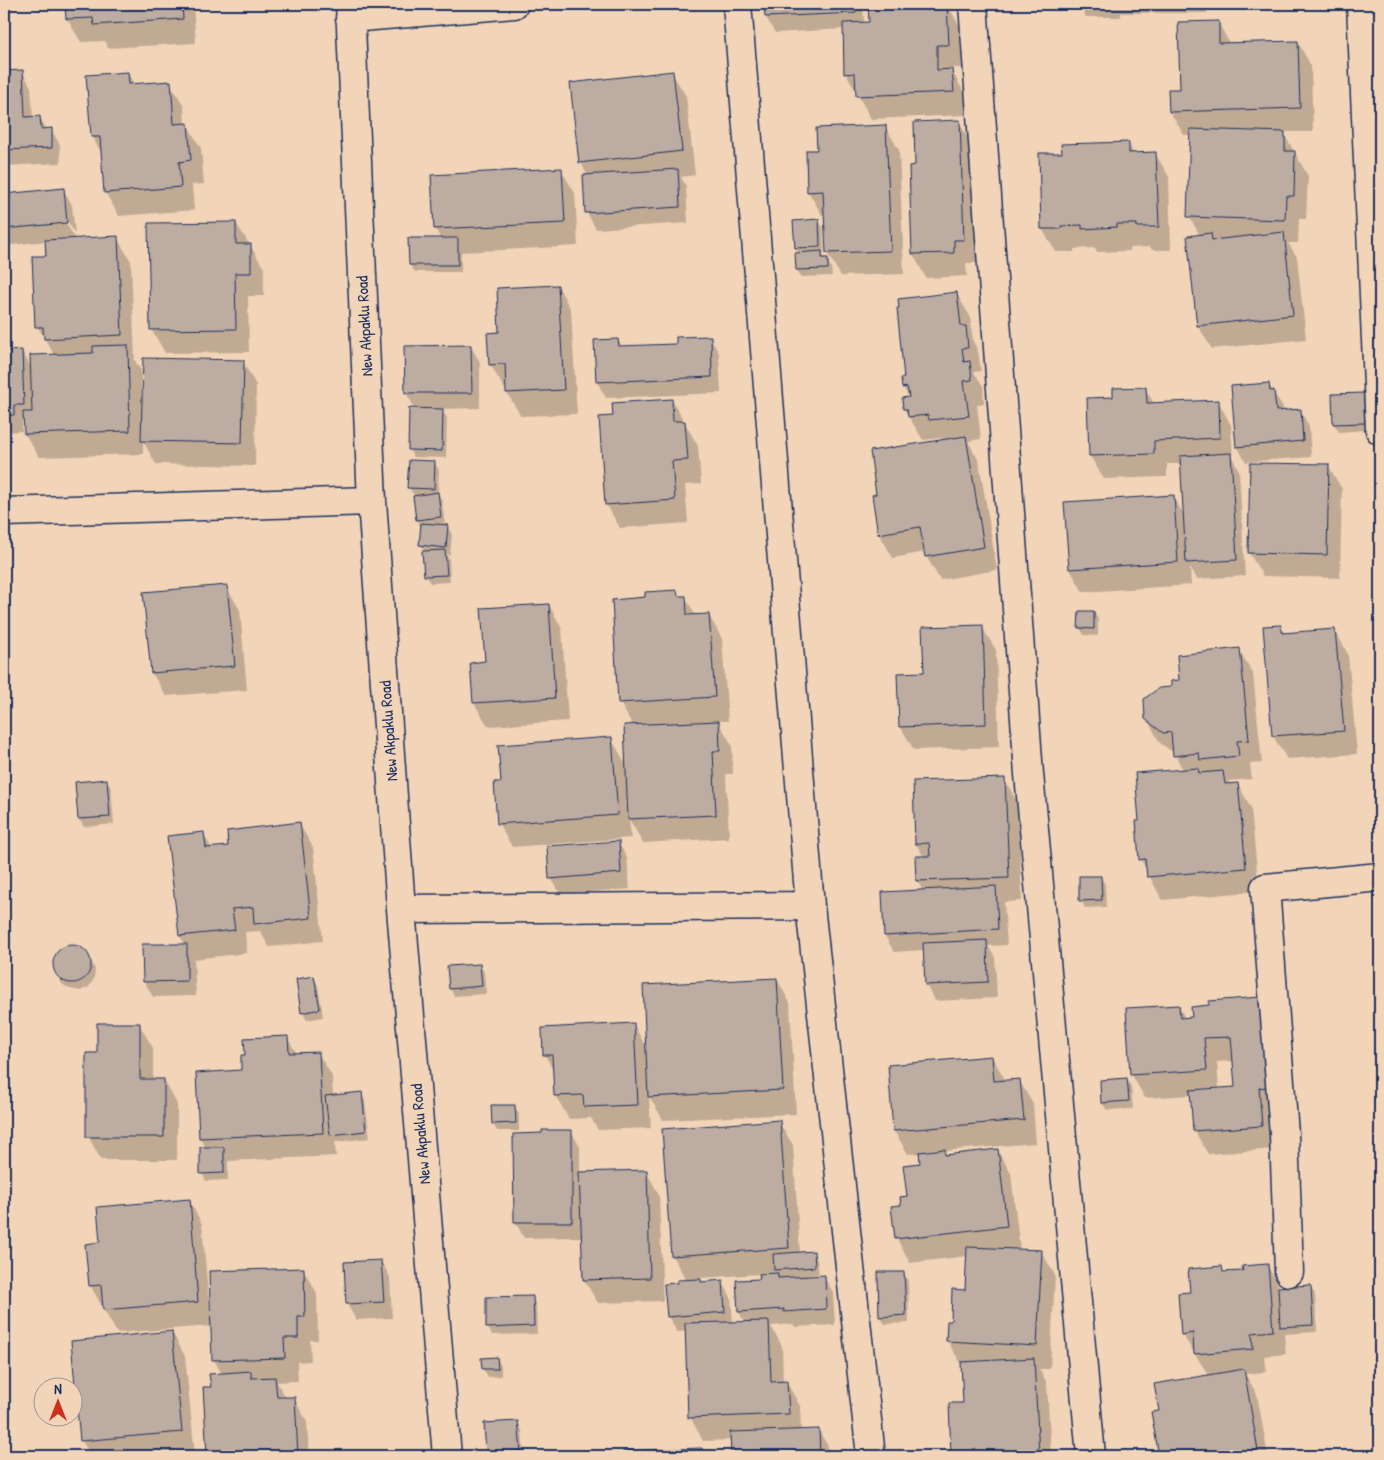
<svg xmlns="http://www.w3.org/2000/svg" width="1384" height="1460" viewBox="0 0 1384 1460" font-family="'Patrick Hand',sans-serif">
<style>
.shadow{fill:#0003;fill-rule:evenodd}
.building{fill:#bdaca2;stroke:#1b2f5e}
.lines{fill:none;stroke-linecap:round;stroke-linejoin:round}
.minor-casing{stroke:#1b2f5e;stroke-width:31}
.minor{stroke:#f2d5b8;stroke-width:28}
.labels{text-anchor:middle;stroke-width:4.5;stroke-linejoin:round;paint-order:stroke}
.street-label{font-size:16px;fill:#1b2f5e;stroke:#f2d5b8}
</style>
<rect width="100%" height="100%" fill="#f2d5b8"/>
<filter id="ink" filterUnits="userSpaceOnUse"><feTurbulence type="fractalNoise" baseFrequency=".02" numOctaves="2"/><feDisplacementMap in="SourceGraphic" scale="10" xChannelSelector="R" yChannelSelector="G"/><feConvolveMatrix kernelMatrix="1 2 1 2 8 2 1 2 1" color-interpolation-filters="sRGB"/></filter>
<g filter="url(#ink)">
<path class="shadow" d="M66 4H193L196 43 108 48 105 41 81 42 67 19Z
M765 4H863L864 23H870L869 4H947L959 25 962 68H950L965 94 966 115 871 119 846 73 844 29 775 33 766 17Z
M1078 4H1207V13H1121V17H1086Z
M1218 22 1230 44 1298 42 1311 66 1313 132H1283L1308 176 1306 219H1299L1298 243H1288L1297 257 1306 339 1212 349 1198 326 1200 236 1189 216 1191 135H1184L1170 112Z
M22 71 31 87 33 118 40 117 47 130 51 129 60 145 61 163 4 166V72Z
M128 73 135 85 170 83 184 106 185 124H187L201 148 204 184 192 185 194 210 119 216 105 192 102 154 92 137Z
M672 73 686 96 695 175 681 177 686 186 688 223 596 229 587 213 588 176 581 163 571 84Z
M959 122 972 145 977 263H966L967 276 926 278 913 254 910 167 916 166Z
M885 126 899 150 904 274 841 276 827 253 826 215H822L808 191 819 151Z
M1128 143 1134 154 1155 153 1169 177 1171 250H1152L1150 247 1130 248V251L1097 252 1095 248 1074 249V252H1056L1042 229 1063 154Z
M561 170 575 193 578 246 461 252V272H415L410 265 441 239 435 229Z
M63 189 72 205 75 234 65 217 63 218 76 240 117 238 131 261 135 358 134 359 141 370V396L243 362 256 385 255 466 156 464 143 441V454L39 457 25 434V421H22V431L4 432V352L22 351 32 369 55 356 37 326 47 257 46 241 4 246V195Z
M819 220 823 228 824 254H822L831 267 832 276 801 277 797 270 799 254 796 248 794 222Z
M236 223 264 268V296H248L249 352 165 353 151 329Z
M558 286 571 310 577 414 521 416 507 393V388H504L490 364 500 333Z
M956 293 970 316 973 341 978 351 981 371 974 372 983 386 984 404 977 405 981 439 968 441 979 461 997 570 940 580 926 556 925 552 893 558 879 534 873 496 878 495 942 441 941 438 923 440 904 409 903 399H910L903 387 905 379Z
M710 337 719 353 721 393 606 398 597 382 595 341 618 340 622 347 678 345Z
M471 347 480 362V408L441 409 447 418 446 458 413 457 409 449 416 410 406 393Z
M1268 384 1283 407V411L1300 410 1309 426 1311 457 1246 462 1237 446Z
M1145 388 1154 404 1218 401 1231 425 1233 459 1239 470 1245 576 1197 579 1190 567 1191 585 1083 592 1070 569 1173 496 1185 517 1182 464H1167V477L1104 479 1090 456 1114 398Z
M1363 394 1367 402 1368 430 1339 432 1334 424 1333 395Z
M672 400 698 446 701 484 685 485 688 523 620 528 606 504 614 417Z
M435 463 439 470 438 493 442 501 445 526H447L452 534 450 555 446 554 449 559 450 582 430 583 425 575V552L421 545V527L417 520 414 495 409 488Z
M1328 465 1342 489 1340 578 1263 576 1249 553Z
M226 586 240 610 247 690 166 696 152 673 145 593Z
M676 591 680 597H685L696 616 709 615 722 639 728 721H718L732 745 733 774H726L729 838 643 843 629 819 631 838 512 847 498 823 502 783 611 738 627 766 633 726 620 703 647 598Z
M549 605 562 629 568 721 488 726 474 703 486 663Z
M1094 612 1098 620V636L1084 635 1080 628Z
M1280 626 1285 634 1335 630 1348 654 1357 754 1287 759 1273 736Z
M982 627 996 650 999 747 914 750 900 726 925 673Z
M1239 650 1253 673 1262 763 1250 764 1252 779 1228 781 1230 785 1238 784 1251 808 1259 891 1162 900 1141 860 1140 822 1183 770 1174 753 1160 743 1147 719 1173 688 1180 681Z
M1004 779 1018 803 1022 901 1004 902 1007 945 988 946 995 957 997 998 935 1001 926 985 924 950 894 952 885 936 923 891 917 881 924 857 916 844Z
M107 781 111 788 114 824 84 827 79 819 76 783Z
M299 824 313 847 323 941 269 947 260 931 245 932 247 953 194 959 196 996 153 997 144 981 185 945 180 936 203 833 212 849 229 847Z
M618 842 627 858 630 889 560 894 551 878Z
M1100 877 1105 884 1106 907 1085 908 1081 900Z
M69 945 78 946 86 952 95 969 94 979 89 987 80 991 70 989 62 984 54 967V957L60 950Z
M480 965 484 972 486 994 454 996 450 988Z
M314 978 318 985 323 1017 307 1020 302 1012Z
M777 979 790 1003 796 1114 663 1120 649 1096 651 1128 598 1130 591 1118 569 1119 555 1095 554 1072 545 1055 633 1024 647 1048Z
M1260 998 1275 1149 1208 1154 1194 1130 1192 1095 1145 1098 1132 1075 1178 1006 1186 1019ZM1234 1061 1236 1089 1219 1090 1217 1062Z
M139 1024 153 1048V1080H164L177 1104V1160H101L88 1136 98 1055Z
M287 1037 297 1054 318 1053 332 1076 333 1096 361 1093 365 1101 370 1138 335 1142 336 1156 228 1161V1180L206 1181 202 1173 206 1148 200 1138 197 1074 242 1071 246 1056Z
M992 1057 1006 1081 1019 1080 1033 1104 1036 1143 944 1151 947 1156 997 1150 1011 1173 1020 1250 1041 1251 1055 1275 1050 1369H1039L1047 1383 1051 1456H952L951 1405 964 1404 962 1365 947 1341 952 1323 966 1291 968 1256 910 1263 897 1239 893 1207 902 1206 908 1198 921 1164 920 1153 908 1154 894 1131Z
M1127 1080 1131 1087 1133 1109 1107 1110 1102 1103Z
M514 1106 519 1114V1131H497L493 1124Z
M779 1122 793 1145 800 1253 813 1252 817 1260 819 1274 808 1275V1278L824 1277 833 1292 835 1325 795 1327 793 1324 771 1326 782 1346 783 1383H787L800 1406 801 1431 818 1430 828 1446V1456H732L731 1440 703 1441 690 1417 686 1331 677 1332 668 1316 687 1281 672 1256ZM760 1274 761 1280 739 1312 745 1323H733L731 1297 722 1281 702 1283 699 1278Z
M571 1131 580 1147V1174L646 1171 659 1195 663 1301 598 1303 584 1280 583 1237 524 1238 515 1222 543 1134Z
M189 1200 202 1224 210 1315 303 1269 317 1293 318 1340H310L311 1361 297 1362 298 1381 277 1382 286 1398H294L307 1422 309 1456H208L205 1388H212L222 1374 214 1360 212 1326 117 1333 90 1285 101 1244Z
M381 1261 390 1277 392 1318 356 1320 347 1304Z
M1267 1265 1280 1288 1310 1286 1315 1294 1317 1332 1284 1334 1286 1354 1264 1356 1266 1372 1245 1374 1257 1394 1268 1456H1160L1153 1413 1160 1412 1209 1376 1182 1334 1191 1293 1221 1268 1224 1273 1244 1272Z
M904 1273 908 1281 909 1323 885 1324 880 1316Z
M532 1297 536 1305 537 1334 492 1335 488 1328Z
M172 1332 185 1356 195 1455 91 1456 82 1441Z
M497 1358 501 1366V1376L488 1377 483 1369Z
M518 1422 522 1430 524 1456H489L487 1453Z
M702 1449 706 1456H625L624 1453Z"/>
<path class="building" d="M65 4H182L183 19 94 25 93 18 66 19Z
M764 4H855L856 13 765 17Z
M868 4H947L949 45H937V70L952 69 954 92 856 96 855 73 844 74 843 23 869 22Z
M1219 21V43L1298 41 1300 108 1169 112 1168 89H1180L1178 22Z
M23 70 25 117 40 116 41 129 52 128V148L4 150V71Z
M673 71 682 151 579 163 570 83Z
M128 72 129 84 171 81 174 124 188 123 191 160 179 162 181 187 104 193 100 137H91L86 75Z
M960 120 964 240H954V253L912 254 909 166 915 165 914 122Z
M886 125 891 251 826 253 823 191 807 192 806 150H817L816 128Z
M1190 129 1285 132V151H1295L1294 196H1286L1285 220 1187 217Z
M1129 142V153L1156 152 1159 227H1137V224H1117V227L1082 229V225L1061 226V229H1041L1039 153H1062L1061 144Z
M562 168 565 223 434 229 431 175Z
M678 169 680 207 585 213 583 175Z
M64 188 67 223 4 229V194Z
M819 219 820 247 795 248 793 221Z
M236 222V244H251V273H235L236 329 150 330 148 223Z
M1284 232 1293 315 1197 326 1187 236 1211 233 1212 240Z
M118 236 122 335 44 339 43 327H35L32 256H46L45 240Z
M408 238H458V265H409Z
M822 251V258H828V269L796 270 795 253Z
M558 285 564 390 506 393 505 364 489 365 487 333 499 332 497 288Z
M957 292 961 326H966L968 348H962L964 362 970 361 972 380 964 381 969 416 929 420 928 415 908 417 907 409H903L902 398 909 397 907 387 902 388 901 378H904L897 308H899L898 299Z
M711 336 712 377 596 382 594 340 618 339 619 346 676 344V337Z
M128 345 130 431 24 434 23 412H32L30 355 93 353V346Z
M471 345 472 393H405L404 346Z
M22 350 24 405H14V415L4 416V351Z
M143 358 244 360 242 443 141 441Z
M1269 383 1270 391 1274 390 1276 411 1301 409 1303 441 1236 447 1231 386Z
M1146 387 1147 403 1219 400 1220 438 1154 441V454L1089 456 1087 398 1113 397V388Z
M1364 393 1365 423 1333 424 1332 394Z
M672 399 673 421H685L688 460 672 461 675 500 605 505 599 417 613 416 612 403Z
M409 408 443 409 442 451 408 450Z
M966 436 984 547 925 557 920 527 878 534 872 495 876 494 870 451Z
M1231 453 1237 560 1186 563 1180 456Z
M409 460 435 461 434 489 407 488Z
M1250 463 1329 464 1327 555 1248 553Z
M438 492 441 517 416 520 413 496Z
M1174 495 1178 562 1069 569 1064 502Z
M421 523 448 525 446 548 419 545Z
M445 550 447 575 424 576 422 551Z
M227 585 235 666 151 673 143 592Z
M677 590 678 596H686L687 615 709 614 715 697 618 703 612 600 645 597V592Z
M549 604 555 698 473 703 470 663 485 661 481 608Z
M1079 611H1094V629L1078 628Z
M983 625 986 724 899 727 897 673 924 672 922 627Z
M1281 625 1282 633 1335 629 1344 731 1272 736 1263 626Z
M1240 648 1249 740 1237 741 1239 756 1200 760 1199 753 1173 756 1171 732 1163 733 1145 719 1144 699 1159 688 1171 687V681L1179 680 1177 655Z
M719 721 720 751H713L716 815 628 819 624 725Z
M612 737 618 815 497 824 494 782H501L498 745Z
M1198 768 1199 773 1223 771 1225 784 1238 783 1246 868 1147 877 1145 859 1139 860 1136 821H1139L1135 773Z
M1005 778 1009 878 916 881 915 856H930L929 843 915 844 913 781Z
M107 779 110 817 78 819 75 782Z
M300 822 311 918 254 924 253 907 232 909 235 930 179 936 167 836 204 832 206 848 228 846 227 831Z
M619 841 621 873 549 879 547 846Z
M1079 876H1101L1102 900 1079 901Z
M996 886 998 929 884 936 882 892Z
M987 940 988 982 925 985 923 943Z
M142 944H187V981L143 982Z
M53 964a19 19 0 1 1 38 0a19 19 0 1 1-38 0Z
M480 964 482 986 449 989 447 966Z
M314 976 320 1009 301 1013 296 979Z
M777 978 783 1090 648 1097 643 985Z
M1261 997 1267 1087 1259 1088 1262 1126 1193 1131 1190 1090 1235 1087 1231 1037 1204 1038 1207 1070 1130 1075 1126 1008 1179 1005 1180 1018 1192 1017 1191 1007 1209 1005V1001Z
M97 1023H140V1079H164V1137H86V1053H97Z
M634 1023 638 1105 584 1107 583 1095 554 1096 552 1055H543L542 1028Z
M288 1036 289 1053 319 1052 323 1133 199 1138 196 1073 241 1070V1055H245L244 1038Z
M992 1056 994 1081 1020 1079 1024 1120 893 1131 888 1065Z
M1127 1078 1129 1101 1101 1103 1100 1080Z
M362 1092 366 1131 330 1135 325 1096Z
M491 1105H515L516 1123 492 1124Z
M780 1120 789 1248 671 1256 662 1129Z
M542 1130H572V1222H514L513 1134 542 1133Z
M200 1147H224V1173L200 1174Z
M945 1149V1155L998 1149 1007 1226 895 1239 891 1206 901 1205 900 1197 907 1196 903 1165 920 1163 919 1152Z
M647 1170 650 1278 583 1280 579 1172Z
M190 1199 198 1302 103 1310 101 1285 89 1286 85 1244 100 1242 97 1207Z
M967 1247 1042 1250 1037 1346 946 1341 947 1321H951L952 1289 965 1290Z
M814 1251 815 1267 774 1270 773 1254Z
M381 1260 384 1302 346 1304 344 1262Z
M1268 1264 1273 1331 1252 1333 1253 1349 1194 1354 1193 1333 1181 1335 1178 1293 1190 1292 1188 1269 1222 1266 1223 1272 1243 1271 1242 1266Z
M304 1268 305 1317H298V1338H284L285 1358 212 1360 209 1271Z
M878 1272H904L906 1315 879 1317Z
M778 1273V1278L825 1275 826 1309 784 1312V1309L738 1312 736 1280 760 1279 759 1274Z
M701 1279V1282L723 1280 725 1312 667 1317 664 1284 677 1283V1280Z
M1311 1285 1313 1325 1280 1327 1278 1287Z
M533 1296 534 1326 486 1328V1297Z
M769 1321 771 1382 787 1381 789 1414 688 1418 685 1323Z
M172 1331 182 1432 80 1441 71 1341Z
M497 1357 498 1369H482L481 1358Z
M1034 1358 1039 1454 951 1456 949 1403H963L961 1362Z
M1244 1369 1258 1451 1232 1456H1159L1151 1412 1159 1411 1154 1384Z
M251 1371V1378L275 1377 277 1397H295L298 1456H207L203 1387H211L209 1374Z
M518 1421 521 1451 486 1454 484 1423Z
M819 1429 820 1456H731L730 1432Z
M702 1448 703 1456H623V1451Z"/>
<g class="lines">
<defs>
<path id="minor" d="M350 4 372 501 401 909 447 1456
M737 4 810 906 871 1456
M973 4 1029 774 1091 1456
M1361 4 1380 430
M350 18 514 4
M4 512 372 501
M401 909 810 906
M1289 1272 1284 1134 1265 888 1380 877"/>
</defs>
<use href="#minor" class="minor-casing"/>
<use href="#minor" class="minor"/>
</g>
</g>
<g class="labels">
<g class="street-label">
<text transform="translate(364 326) rotate(-93)" y="6">New Akpaklu Road</text>
<text transform="translate(388 731) rotate(-94)" y="6">New Akpaklu Road</text>
<text transform="translate(420 1134) rotate(-95)" y="6">New Akpaklu Road</text>
</g>
</g>
<rect width="1384" height="1460" fill="none" stroke="#f2d5b8" stroke-width="20"/>
<rect x="10" y="10" width="1364" height="1440" fill="none" stroke="#1b2f5e" stroke-width="2" filter="url(#ink)"/>
<g transform="translate(58 1402)"><circle r="24" fill="#f2d5b8" stroke="#9c9394"/>
<path d="M0-4L9 19L0 12L-9 19Z" fill="#c8321e"/>
<text y="-8" font-size="14" font-weight="bold" text-anchor="middle" fill="#1b2f5e">N</text>
</g>
</svg>
